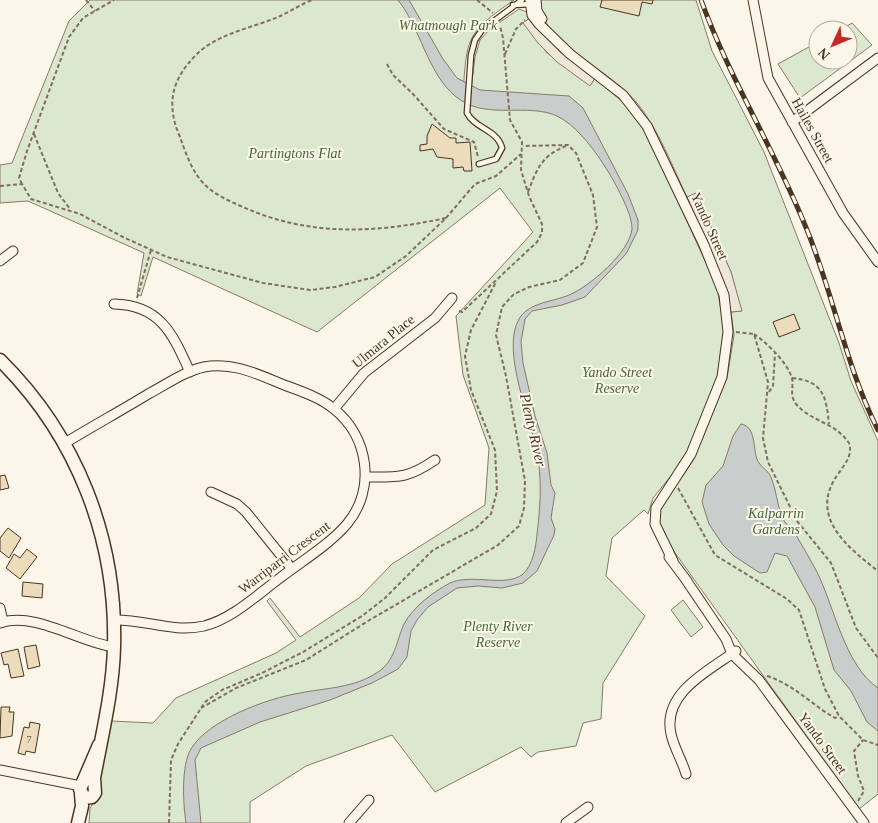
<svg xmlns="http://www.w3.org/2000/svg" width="878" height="823" viewBox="0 0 878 823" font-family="Georgia,serif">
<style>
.green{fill:#dce7d0;stroke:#887966}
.parking{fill:#ede7d9;stroke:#887966}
.water{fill:#c9cecd;stroke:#887966}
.building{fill:#ecdcbc;stroke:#4a3520}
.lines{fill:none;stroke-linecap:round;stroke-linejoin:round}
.lane-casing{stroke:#4a3520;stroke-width:7}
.street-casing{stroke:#4a3520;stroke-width:11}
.secondary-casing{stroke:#4a3520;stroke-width:15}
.path{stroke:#7f6f5c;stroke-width:2;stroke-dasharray:4 2.5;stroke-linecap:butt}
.lane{stroke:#fbf6e9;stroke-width:4.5}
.street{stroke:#fbf6e9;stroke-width:9}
.secondary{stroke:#fbf6e9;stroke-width:12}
.rail-casing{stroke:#4a3520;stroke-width:5}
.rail{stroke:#fbf6e9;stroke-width:3;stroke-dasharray:9;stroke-linecap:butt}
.labels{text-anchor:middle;stroke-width:4;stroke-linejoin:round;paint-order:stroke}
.number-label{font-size:11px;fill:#725f47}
.park-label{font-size:14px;font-style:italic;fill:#436837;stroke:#fbf6e9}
.street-label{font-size:14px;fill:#4a3520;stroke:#fbf6e9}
.water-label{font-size:15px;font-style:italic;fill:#4a3520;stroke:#fbf6e9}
</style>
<rect width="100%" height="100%" fill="#fbf6e9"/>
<path class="green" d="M90 0H514C466 33 467 37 463 93L470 97 475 57 480 40 490 29 519 9 527 12 531 17 524 23 547 53 590 85 595 78 626 105 648 136 717 287 724 329 718 374 696 431 683 461 653 498 648 514 644 510 612 538 606 576 645 616 603 683 601 719 583 723 576 746 538 752 531 757 521 747 435 792 392 735 306 766 250 802V823H89L90 808 96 799 97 778 111 721 153 723 176 698 276 653 296 640 267 601 270 598 300 637 359 598 392 564 485 505 489 448 463 375 456 316 533 232 500 188 317 332 153 257 141 296 137 294 144 253 28 201 0 203V165L12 163 69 21Z
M540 0H696L712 51 764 152 839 343 851 381 878 441V794L859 809 660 532 659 510 666 495 682 477 694 459 727 378 734 335 731 312 741 311 731 272 696 194 687 197C672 166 659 130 637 103 615 75 553 45 542 15 540 11 540 5 540 0Z
M852 23 872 45 800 98 778 64 818 42V60H848V30H840Z
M683 600 703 627 691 637 671 610Z"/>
<path class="parking" d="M531 17 560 52 595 78 590 86 557 62 538 43 523 23Z
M696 193 731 272 742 311 731 312 724 282 687 197Z"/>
<path class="water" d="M398 0H409L443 59 457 78 480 90 569 96 583 108 628 194 638 220V230L626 254 585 297 562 305 532 311 525 319 521 342 523 363 535 416 547 453 551 485 555 493 551 518 555 529 554 535 537 571 523 583 502 588 478 586 457 588 428 607 417 620 411 631 407 657 398 669 372 683 330 700 260 722 201 748 195 760 201 823H186C183 804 181 765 191 749 208 720 268 698 300 693 325 688 355 688 378 672 395 661 396 642 404 624 413 607 433 592 450 583 472 573 506 588 523 574 533 565 536 546 537 534 540 510 542 483 538 459 533 422 500 352 519 319 529 302 553 302 569 295 589 287 630 252 632 229 632 224 630 215 628 211 617 182 583 124 552 114 521 104 483 120 455 96 427 72 421 29 398 0Z
M741 424C756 426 753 449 757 459 760 467 767 469 771 477 776 489 777 504 782 517 785 524 792 529 796 535 803 547 810 559 817 572 834 606 845 666 878 688V731L867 722 851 691 834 670 815 607 787 556 775 553 767 572 760 573 734 556 723 545 709 524 702 502 706 485 723 466 733 436Z"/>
<path class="building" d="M602 0H653L652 4 642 2 639 16 600 7Z
M432 124 450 138H456V143L470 142 472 171H464L463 167 453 168V159L437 157 433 149 420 151V145L427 144V136Z
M794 314 800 329 779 337 773 322Z
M5 475 9 488 0 490V476Z
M8 528 21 538 9 558 0 551V538Z
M27 549 37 557 20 579 6 568 14 554 20 558Z
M23 582 43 584 42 598 22 596Z
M36 645 40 666 28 669 24 647Z
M18 649 24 676 11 678 8 664 4 665 1 653Z
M1 707H10L9 712H14L12 736 0 738Z
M30 722 40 724 35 753 26 751 25 755 18 753 24 727 29 728Z"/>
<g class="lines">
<defs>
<path id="lane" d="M513 5 532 4
M479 164 496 159 502 148C497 129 475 129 467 113L471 55 475 40 482 30 522 0"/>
<path id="street" d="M530 0 532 15 539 24 570 54 623 95 647 126 704 245 724 295 728 332 722 377 691 454 656 508 655 524 673 561
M536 0 537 11 542 19
M753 0 768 78 843 213 878 262
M792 122 878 58
M0 261 13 251
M114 304C161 305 173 335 190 372
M334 409 364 373 435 318 452 298
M65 443C93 426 122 410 150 393 167 384 185 371 204 367 234 361 261 376 287 386 303 392 321 398 334 409 369 437 376 489 347 524 329 545 302 561 280 578 257 595 232 619 204 626 173 633 144 619 114 620
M365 477C398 477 407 479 435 460
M211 492 237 504 246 512 292 569
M669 557 687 581
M684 577 726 639 732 654 759 680 864 823
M0 608 3 622
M0 623C35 611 78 642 114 647
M0 770 81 786
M686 774C682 760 674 748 671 734 662 693 708 671 736 651
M349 823 369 800
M566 823 588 807"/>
<path id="secondary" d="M0 360C77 436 117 539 114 647 113 690 102 735 94 778L95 793 92 797 84 798 80 789 99 745
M78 823 82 806 81 794"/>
</defs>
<use href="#lane" class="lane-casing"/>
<use href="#street" class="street-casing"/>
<use href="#secondary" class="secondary-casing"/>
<path class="path" d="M86 0 95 11
M477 0 493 13
M505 54 516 29 525 20
M387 64 393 75 413 94 444 129 474 142 478 157
M34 134 58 193 70 209
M22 184 19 178 27 151 69 37 83 18 114 0
M0 186 22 184 31 199 80 214 123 237 167 257 263 283 310 290 335 287 375 277 406 256 446 218C376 233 310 237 243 207 227 200 210 193 199 178 190 166 185 151 180 137 166 105 171 80 196 55 216 34 252 28 278 17 289 12 300 5 312 0
M528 192C537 169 541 156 566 146
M446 218 475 184 496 176 521 154
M137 298 151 250
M459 311 462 312 537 242 542 233V224L529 196 521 170 522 142 510 120 503 38 500 26
M736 332 754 334 768 382 763 438 768 462 797 521 831 563 856 628 878 658
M754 334C767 343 787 362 792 378 794 388 789 394 796 404 810 421 836 423 849 443 853 455 845 464 838 474 808 516 847 547 878 571
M792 378C824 381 826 397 829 424
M769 392 773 386 775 353
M678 488 715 555 787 599 799 610 825 689 839 716 863 740 878 745
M767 676C793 684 812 705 835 718L839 716
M201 708 236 688 306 660 368 621 498 545 519 526 524 508 525 481 506 376 496 335 502 307 514 294 529 287 560 280 583 263 597 227 593 195 576 153 568 145 523 146
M858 801 864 791 858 776 854 751 863 740
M169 823 171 760 178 744 205 702 222 690 262 673 303 652 362 616 385 598 433 550 476 528 491 514 497 491 495 450 471 390 465 356 471 330 496 282"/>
<use href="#lane" class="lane"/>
<use href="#street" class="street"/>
<use href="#secondary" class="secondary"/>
<defs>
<path id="rail" d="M701 0C730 80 776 152 807 230 834 296 846 367 878 430"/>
</defs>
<use href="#rail" class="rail-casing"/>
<use href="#rail" class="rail"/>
</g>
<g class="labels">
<g class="number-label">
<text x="29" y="743">7</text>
</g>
<g class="park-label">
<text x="448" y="30">Whatmough Park</text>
<text x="295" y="158">Partingtons Flat</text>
<text x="617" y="377">Yando Street<tspan x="617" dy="16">Reserve</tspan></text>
<text x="776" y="518">Kalparrin<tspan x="776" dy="16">Gardens</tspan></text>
<text x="498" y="631">Plenty River<tspan x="498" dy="16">Reserve</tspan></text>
</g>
<g class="street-label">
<text transform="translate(813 130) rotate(61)" y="5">Hailes Street</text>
<text transform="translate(710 226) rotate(66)" y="5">Yando Street</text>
<text transform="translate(383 341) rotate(-39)" y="5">Ulmara Place</text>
<text transform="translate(284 557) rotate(-37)" y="5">Warriparri Crescent</text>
<text transform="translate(823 743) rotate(54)" y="5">Yando Street</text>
</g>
<g class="water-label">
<text transform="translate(533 430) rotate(77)" y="5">Plenty River</text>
</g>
</g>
<g transform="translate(833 45) rotate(226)"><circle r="24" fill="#fbf6e9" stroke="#b4a999"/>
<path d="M0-4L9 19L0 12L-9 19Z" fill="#c62828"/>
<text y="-8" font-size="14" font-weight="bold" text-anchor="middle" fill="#4a3520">N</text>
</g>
</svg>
